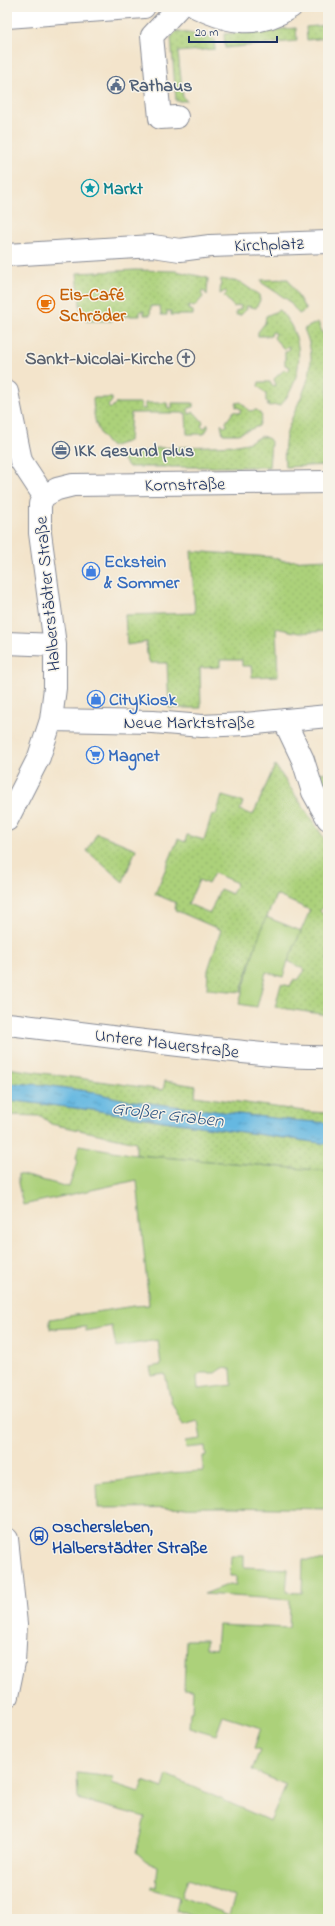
<svg xmlns="http://www.w3.org/2000/svg" width="335" height="1926" viewBox="0 0 335 1926" font-family="'Indie Flower',sans-serif">
<style>
.grass{fill:url(#grass-dots);stroke:#64806c;fill-rule:evenodd}
.garden{fill:#acd17a;stroke:#64806c;fill-rule:evenodd}
.water{fill:url(#water-ripples);stroke:#4074a0}
.lines{fill:none;stroke-linecap:round;stroke-linejoin:round}
.street-casing{stroke:#878a94;stroke-width:24}
.street{stroke:#fff;stroke-width:22}
.labels{text-anchor:middle;stroke-width:3;stroke-linejoin:round;paint-order:stroke}
.service-label{font-size:18px;font-weight:bold;fill:#4e5e75;stroke:#f7f3e8;text-anchor:start}
.culture-label{font-size:18px;font-weight:bold;fill:#0d838f;stroke:#f7f3e8;text-anchor:start}
.street-label{font-size:18px;fill:#1b2f5e;stroke:#f7f3e8}
.food-label{font-size:18px;font-weight:bold;fill:#c56008;stroke:#f7f3e8;text-anchor:start}
.worship-label{font-size:18px;font-weight:bold;fill:#5b616d;stroke:#f7f3e8;text-anchor:end}
.shop-label{font-size:18px;font-weight:bold;fill:#366cbe;stroke:#f7f3e8;text-anchor:start}
.transit-label{font-size:18px;font-weight:bold;fill:#164399;stroke:#f7f3e8;text-anchor:start}
.water-label{font-size:19px;font-style:italic;fill:#315885;stroke:#f7f3e8}
</style>
<defs>
<pattern id="grass-dots" width="8" height="8" patternUnits="userSpaceOnUse"><rect width="8" height="8" fill="#acd17a"/><path d="M2 2h.1M6 6h.1" fill="none" stroke="#93b46c" stroke-width="1.8" stroke-linecap="round"/></pattern>
<pattern id="water-ripples" width="26" height="14" patternUnits="userSpaceOnUse"><rect width="26" height="14" fill="#65b8e1"/><path d="M2 4q2-2 4 0t4 0M15 11q2-2 4 0t4 0" fill="none" stroke="#5296ba"/></pattern>
</defs>
<rect width="100%" height="100%" fill="#f7f3e8"/>
<filter id="ink" filterUnits="userSpaceOnUse"><feTurbulence type="fractalNoise" baseFrequency=".025" numOctaves="2"/><feDisplacementMap in="SourceGraphic" scale="8" xChannelSelector="R" yChannelSelector="G"/><feConvolveMatrix kernelMatrix="1 2 1 2 8 2 1 2 1" color-interpolation-filters="sRGB"/></filter>
<filter id="wash" filterUnits="userSpaceOnUse"><feTurbulence type="fractalNoise" baseFrequency=".012" numOctaves="4" result="noise"/><feDisplacementMap in="SourceGraphic" scale="16" xChannelSelector="R" yChannelSelector="G"/><feGaussianBlur stdDeviation="0.9" result="paint"/><feColorMatrix in="noise" values="0 0 0 0 0 0 0 0 0 0 0 0 0 0 0 0 0 1.4 0 .05"/><feComposite in="paint" operator="in"/></filter>
<g filter="url(#wash)">
<rect width="100%" height="100%" fill="#f3e4cb"/>
<path class="grass" d="M328 25V38L307 40 306 27Z
M296 28 297 41 225 48 224 34Z
M176 31 211 37 214 40 215 49 178 52 183 97 187 101H176L171 37Z
M135 270 176 271 208 278 207 295 204 291 201 293 203 297 194 307 189 305 188 309 193 311V315H171V311H167V315H161L160 306H151L150 315H144V311H140V316H115L110 312 108 314 112 321H86V316L81 315 77 273Z
M221 279 240 282 259 295 260 300 256 308 246 306 247 309 241 315H236V311L241 309 240 305 234 307 224 296 227 293 225 291 220 294Z
M288 279 306 310 299 314 288 300 262 283 261 280Z
M279 310C306 336 304 377 281 405L267 406 269 403 266 401V394L258 386 259 382H270L272 386 276 385 274 379 284 370 289 371 290 367 285 365V352L290 349 288 346 284 349 274 338 276 333 272 332 271 336H258V332L265 323 266 316Z
M318 322 328 346V465L285 467C284 457 284 446 286 436 296 397 324 373 304 329Z
M93 398H112V401L108 406 110 409 116 403H141V409H145V403H167L168 408H172V403H193V407L188 409 189 414 194 412 203 422 201 426 205 428 208 424V428L204 434H187L186 413H131L129 441 111 447C95 430 94 421 93 398Z
M241 402 249 411 257 410 262 416 259 426 238 434H223L221 424 224 427 227 426 226 422 234 411 240 413 241 409 236 407V403Z
M262 436 269 439 271 442 269 467H129L121 458 158 448 237 445 247 443Z
M191 551 271 557 285 561 328 559V631L299 633 276 628 278 676 252 677 251 666H242V660H220V667L200 668 201 708H169L167 663H150L147 655 146 642 127 645 125 615 195 613Z
M275 765 328 844V902L320 911 328 919 327 1015 275 1007 281 984 290 986 294 979 298 980 305 970 288 961 310 910 276 895 256 944 241 992 207 989 208 970 221 930 175 910 176 903 155 894 178 839 185 842 187 835 204 840 212 814 216 815 222 796 243 802 240 810 253 815ZM214 873 237 883 232 894 220 889 210 913 188 904 199 880 208 884Z
M328 772V801L320 773Z
M97 833 136 849 123 882 87 851Z
M7 1068 163 1090 165 1081 196 1086 195 1096 311 1112 328 1113V1123L290 1120 238 1114 125 1100 87 1091 44 1085 7 1083Z
M7 1100 93 1110 171 1122 328 1144V1171L136 1155V1142L51 1124 41 1116 7 1115Z"/>
<path class="garden" d="M266 917 301 931 288 961 283 977 266 972 257 1007 239 1004 256 944Z
M79 1145 136 1155 328 1171V1509L224 1507 98 1508 97 1484 171 1473 203 1471V1456H206L205 1446 186 1448 185 1441 201 1439 198 1421 183 1425 171 1401 165 1374 152 1376 150 1367 161 1365 158 1340 116 1347 112 1326 86 1331V1327L50 1329V1319L134 1306 149 1305 137 1180 23 1205 18 1183V1174L69 1187 78 1159 76 1158ZM222 1368 231 1369 232 1385 198 1389 197 1377 201 1373H215Z
M328 1533V1919H201L176 1910 179 1897 151 1889V1886L156 1887 158 1866 146 1861 136 1852 145 1817 78 1799 77 1773 114 1777 112 1783 139 1792 143 1781 163 1788 167 1775 270 1821 286 1785 252 1770 260 1750 254 1748 261 1728 223 1716 216 1735 189 1727 190 1712H192L193 1690 184 1689 186 1640H206V1648L216 1649 218 1625 289 1628 290 1600 204 1594 230 1584 236 1585V1576H230L231 1556H244V1567L288 1569 286 1592 302 1593 303 1560 327 1561ZM188 1879 235 1897 229 1915 182 1896Z"/>
<path class="water" d="M7 1083 44 1085 87 1091 125 1100 238 1114 290 1120 328 1123V1144L171 1122 93 1110 7 1100Z"/>
</g>
<g filter="url(#ink)">
<g class="lines">
<defs>
<path id="street" d="M196 7C230 23 257 29 291 7
M7 17 144 7
M177 117 160 118 152 36 178 8
M7 255 153 246 180 250 210 246 328 242
M7 392 21 461 44 496
M44 496 57 489 73 485 328 482
M7 643 55 645
M51 720 153 722 202 726 245 724 328 716
M284 720 303 760 313 792 328 819
M7 820 39 757 51 720 55 688V645L40 533V504L44 496
M7 1024C77 1032 146 1042 216 1049 253 1053 290 1058 328 1057
M7 1539 16 1624 14 1662 7 1696"/>
</defs>
<use href="#street" class="street-casing"/>
<use href="#street" class="street"/>
</g>
</g>
<defs>
<symbol id="civic-ring" viewBox="-11 -11 22 22"><circle r="9.5" fill="#f7f3e8" stroke="#5c6f8a" stroke-width="1.5"/><path d="M-.6-6.5H3V-4.5H.6V-3L4-1V1h2V6H-6V1h2V-1L-.6-3ZM-1.2 2.5V6h2.4V2.5Z" fill="#5c6f8a"/></symbol>
<symbol id="sight-ring" viewBox="-11 -11 22 22"><circle r="9.5" fill="#f7f3e8" stroke="#0f9aa8" stroke-width="1.5"/><path d="M0-6L1.8-2.2L6-1.7L2.9 1.2L3.7 5.4L0 3.3L-3.7 5.4L-2.9 1.2L-6-1.7L-1.8-2.2Z" fill="#0f9aa8"/></symbol>
<symbol id="cafe-ring" viewBox="-11 -11 22 22"><circle r="9.5" fill="#f7f3e8" stroke="#e8710a" stroke-width="1.5"/><path d="M-5.5-4.5H6V0H3Q3 3.5 0 3.5H-2.5Q-5.5 3.5-5.5 0ZM3-3.2v2h1.7v-2ZM-6 4.5H4V6H-6Z" fill="#e8710a"/></symbol>
<symbol id="church-ring" viewBox="-11 -11 22 22"><circle r="9.5" fill="#f7f3e8" stroke="#6b7280" stroke-width="1.5"/><path d="M-1.2-6h2.4v3.5h3.3v2.4h-3.3V6h-2.4V-.1h-3.3v-2.4h3.3Z" fill="#6b7280"/></symbol>
<symbol id="office-ring" viewBox="-11 -11 22 22"><circle r="9.5" fill="#f7f3e8" stroke="#5c6f8a" stroke-width="1.5"/><path d="M-6-3h4V-5.5h4V-3h4V5H-6ZM-1-4.5V-3h2v-1.5ZM-6 0V1H6V0Z" fill="#5c6f8a"/></symbol>
<symbol id="shop-ring" viewBox="-11 -11 22 22"><circle r="9.5" fill="#f7f3e8" stroke="#3f7fe0" stroke-width="1.5"/><path d="M-5-2.5h2.3a2.7 3.5 0 0 1 5.4 0H5L5.5 6h-11ZM-1.5-2.5h3a1.5 2.3 0 0 0-3 0Z" fill="#3f7fe0"/></symbol>
<symbol id="supermarket-ring" viewBox="-11 -11 22 22"><circle r="9.5" fill="#f7f3e8" stroke="#3f7fe0" stroke-width="1.5"/><path d="M-6-5.5h2.5l.6 2H6L4.5 2H-2.5L-4.4-4H-6ZM-1.5 3.2a1.3 1.3 0 1 0 .1 0ZM3 3.2a1.3 1.3 0 1 0 .1 0Z" fill="#3f7fe0"/></symbol>
<symbol id="bus-ring" viewBox="-11 -11 22 22"><circle r="9.5" fill="#f7f3e8" stroke="#1a4fb4" stroke-width="1.5"/><path d="M-5-6H5V4H4V6H2V4H-2V6H-4V4H-5ZM-3.5-4V0h7V-4ZM-3.5 1.2v1.5H-2V1.2ZM2 1.2v1.5H3.5V1.2Z" fill="#1a4fb4"/></symbol>
</defs>
<g fill-rule="evenodd">
<use href="#civic-ring" x="106" y="75" width="20" height="20"/>
<use href="#sight-ring" x="80" y="178" width="20" height="20"/>
<use href="#cafe-ring" x="36" y="294" width="20" height="20"/>
<use href="#church-ring" x="176" y="348" width="20" height="20"/>
<use href="#office-ring" x="51" y="440" width="20" height="20"/>
<use href="#shop-ring" x="81" y="561" width="20" height="20"/>
<use href="#shop-ring" x="86" y="689" width="20" height="20"/>
<use href="#supermarket-ring" x="85" y="745" width="20" height="20"/>
<use href="#bus-ring" x="29" y="1526" width="20" height="20"/>
</g>
<g class="labels">
<g class="service-label">
<text x="129" y="91">Rathaus</text>
<text x="74" y="456">IKK Gesund plus</text>
</g>
<g class="culture-label">
<text x="103" y="194">Markt</text>
</g>
<g class="street-label">
<text transform="translate(269 244) rotate(-2)" y="6">Kirchplatz</text>
<text transform="translate(185 484) rotate(-1)" y="6">Kornstraße</text>
<text transform="translate(47 594) rotate(-95)" y="6">Halberstädter Straße</text>
<text x="189" y="728">Neue Marktstraße</text>
<text transform="translate(167 1043) rotate(7)" y="6">Untere Mauerstraße</text>
</g>
<g class="food-label">
<text x="59" y="300">Eis-Café<tspan x="59" dy="21">Schröder</tspan></text>
</g>
<g class="worship-label">
<text x="173" y="364">Sankt-Nicolai-Kirche</text>
</g>
<g class="shop-label">
<text x="104" y="567">Eckstein<tspan x="104" dy="21">&amp; Sommer</tspan></text>
<text x="109" y="705">CityKiosk</text>
<text x="108" y="761">Magnet</text>
</g>
<g class="transit-label">
<text x="52" y="1532">Oschersleben,<tspan x="52" dy="21">Halberstädter Straße</tspan></text>
</g>
<g class="water-label">
<text transform="translate(168 1113) rotate(7)" y="7">Großer Graben</text>
</g>
</g>
<rect width="335" height="1926" fill="none" stroke="#f7f3e8" stroke-width="24"/>
<path d="M189 36v6h88v-6" fill="none" stroke="#1b2f5e" stroke-width="2"/>
<text x="195" y="36" font-size="12" fill="#1b2f5e" stroke="#f7f3e8" stroke-width="3" paint-order="stroke">20 m</text>
</svg>
